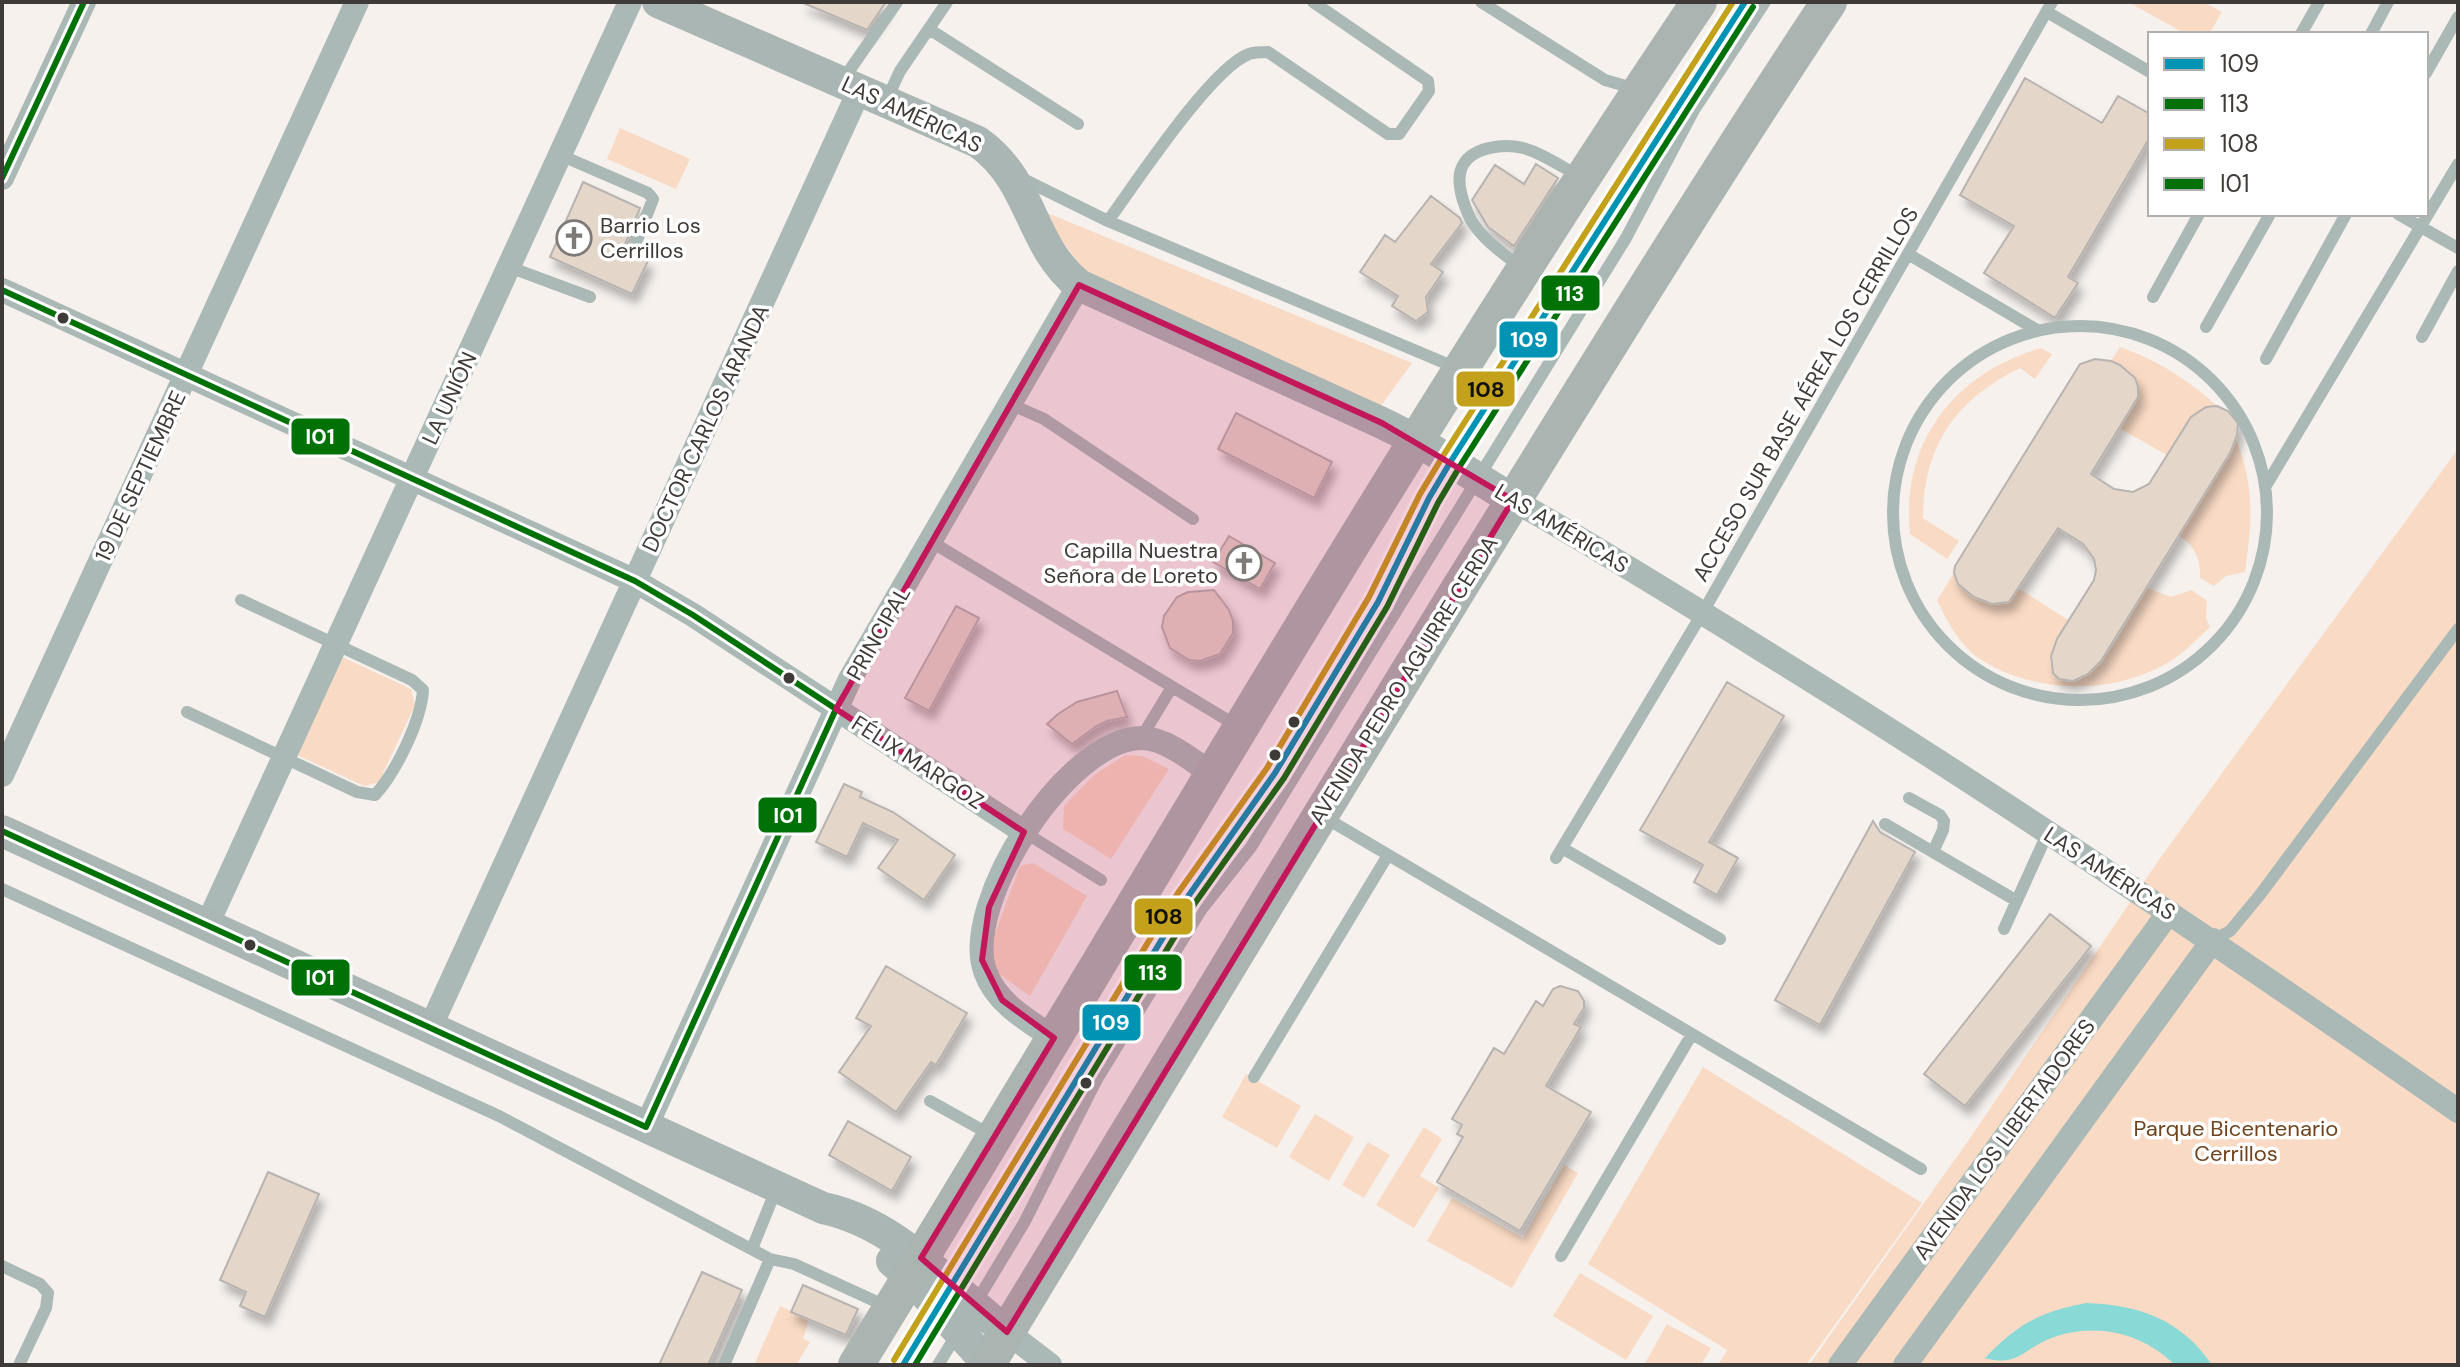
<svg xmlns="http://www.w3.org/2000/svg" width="2460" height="1367" viewBox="0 0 2460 1367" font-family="'DM Sans',sans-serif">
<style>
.green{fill:#f9dac4}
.water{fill:#89d9d6}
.building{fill:#e5d6ca;stroke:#b7b3b0;stroke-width:2;filter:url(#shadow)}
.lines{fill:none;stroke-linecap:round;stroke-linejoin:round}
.lane{stroke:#aab9b6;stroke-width:12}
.street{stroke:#aab9b6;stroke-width:24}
.secondary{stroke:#aab6b4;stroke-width:32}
.primary{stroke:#aab4b1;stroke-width:36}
.bus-1-casing{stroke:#fff;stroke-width:12}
.bus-2-casing{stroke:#fff;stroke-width:12}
.bus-3-casing{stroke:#fff;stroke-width:12}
.bus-4-casing{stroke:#fff;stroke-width:12}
.bus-1{stroke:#0093b3;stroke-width:6}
.bus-2{stroke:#007106;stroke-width:6}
.bus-3{stroke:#c3a11a;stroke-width:6}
.bus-4{stroke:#007106;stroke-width:6}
.marked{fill:#c2185b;fill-opacity:0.2;stroke:#c2185b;stroke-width:6;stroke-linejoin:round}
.bus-dot{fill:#3e3a38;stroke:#fff;stroke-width:3}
.labels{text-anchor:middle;stroke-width:7;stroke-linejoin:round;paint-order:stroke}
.street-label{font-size:22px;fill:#3e3a38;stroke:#fff}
.poi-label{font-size:22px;fill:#3e3a38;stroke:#fff;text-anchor:start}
.park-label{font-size:22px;fill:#70431d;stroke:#fff}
.line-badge{stroke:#fff;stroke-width:3}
.badge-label{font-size:22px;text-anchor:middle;font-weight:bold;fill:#fff}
.pale-badge-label{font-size:22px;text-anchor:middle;font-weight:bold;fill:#111}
</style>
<defs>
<filter id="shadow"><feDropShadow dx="5" dy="9" stdDeviation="4" flood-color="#0004"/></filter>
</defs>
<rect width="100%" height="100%" fill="#f6f1ed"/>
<path class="green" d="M2128 2H2203L2222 12 2209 34H2186Z
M620 128 690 159 676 189 607 159Z
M1040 210 1412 363 1377 411 1092 282Z
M2120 347C2159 361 2187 379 2217 406 2190 409 2180 434 2167 455L2119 428C2138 398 2152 381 2111 361Z
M2041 348 2052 354 2035 379 2020 368C1956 399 1923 446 1923 518L1959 541 1947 559 1910 534C1901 442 1954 373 2041 348Z
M2236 439C2255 488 2252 521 2245 572L2226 576 2214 586 2200 578C2201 560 2195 545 2179 536L2230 453Z
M2458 449V1365H1809L1968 1141 2158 861Z
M1954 573C1963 597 1985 607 2009 602L2018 588 2068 620C2062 631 2054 642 2051 654 2045 682 2074 687 2091 671 2113 652 2131 613 2147 588L2171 597 2192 590 2207 601 2206 618 2210 627C2195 641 2180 657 2162 666 2107 695 2033 693 1980 659 1960 646 1947 621 1937 600Z
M340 656 411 689 415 705 379 782 364 786 295 754Z
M1125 755 1142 756 1169 769 1111 859 1063 829 1064 806 1093 776Z
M1033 863 1087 896 1030 996 998 973 990 947 1020 866Z
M1703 1067 1922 1203 1806 1365H1718L1727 1350 1588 1264Z
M1246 1074 1301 1106 1277 1148 1222 1117Z
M1315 1114 1354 1137 1329 1181 1289 1157Z
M1424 1127 1442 1139 1420 1176 1439 1188 1414 1228 1376 1205Z
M1368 1142 1390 1155 1364 1198 1342 1185Z
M1564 1165 1578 1173 1512 1288 1427 1241 1452 1198 1523 1238Z
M1580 1273 1653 1316 1626 1360 1553 1316Z
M780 1306 809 1319 803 1339 810 1342 796 1365H754Z
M1667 1324 1711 1348 1701 1365H1644Z"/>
<path class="water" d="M2086 1303C2139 1305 2181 1319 2212 1365H2175C2142 1332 2093 1321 2049 1339 2022 1350 2018 1367 1985 1358 2017 1324 2040 1312 2086 1303Z"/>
<path class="building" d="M801 2H886L867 30Z
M2025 78 2102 123 2118 96 2150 114V137L2068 277 2078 283 2055 318 1984 273 2014 226 1960 195Z
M1536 164 1558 178 1514 246 1488 227 1472 200 1495 165 1524 184Z
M583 182 640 208 623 249 648 261 632 294 550 257Z
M1431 196 1460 218 1462 223 1431 264 1443 272 1426 297 1428 312 1416 321 1392 306 1398 296 1360 272 1385 235 1395 242Z
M2095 359 2111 361 2120 365 2135 378 2138 387V397L2091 474 2114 489 2133 492 2149 484 2191 417 2206 407 2217 406 2228 411 2238 423 2237 435 2230 453 2101 661 2088 674 2073 681 2059 679 2053 673 2051 656 2057 639 2094 580 2096 570 2094 559 2083 544 2058 528 2009 602 1992 604 1974 597 1958 584 1954 573 1955 566 2080 364Z
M1236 413 1332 462 1314 498 1218 449Z
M1229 536 1275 563 1260 589 1213 562Z
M1214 590 1229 610 1233 621V633L1220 654 1200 661 1189 660 1170 648 1162 627 1164 616 1177 597 1188 592Z
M956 606 979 618 929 711 905 698Z
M1727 682 1784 716 1709 842 1738 858 1717 895 1694 882 1703 865 1640 830Z
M1117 691 1127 717 1107 721 1095 727 1072 744 1047 724 1058 714 1077 702Z
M844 784 862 792 860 797 893 812 955 855 924 900 878 868 898 840 863 823 847 857 816 842Z
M1873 821 1880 832 1915 852 1820 1025 1775 1000Z
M2050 914 2091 946 1965 1106 1924 1074Z
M886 966 967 1013 936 1065 931 1062 896 1112 839 1072 871 1026 856 1018Z
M1560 986 1578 991 1584 1001V1008L1574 1024 1581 1027 1546 1086 1591 1112 1520 1231 1437 1182 1463 1137 1457 1134 1462 1125 1452 1119 1494 1048 1504 1054 1536 1001 1543 1006 1553 989Z
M848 1121 911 1157 892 1191 829 1155Z
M268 1172 319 1194 265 1317 240 1306 246 1292 220 1280Z
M702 1272 742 1290 708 1365H659Z
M803 1285 858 1309 846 1335 791 1312Z"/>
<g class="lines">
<path class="lane" d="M1481 2 1605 80 1636 89
M2047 12 2150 72
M929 29 1078 124
M2301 34 2319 2
M2371 34 2388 2
M2426 73 2458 17
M842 81 897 2
M886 101 900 71 947 2
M560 155 648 193 653 199 637 240
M1021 178 1108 221 1459 369
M2398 214 2458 248
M1108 221C1135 184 1211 68 1249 54 1254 52 1262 52 1268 52L1388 134H1399L1429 91 1428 81 1313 2
M1908 254 2037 330
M509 267 590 297
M1520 267C1503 253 1482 239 1471 220 1464 206 1455 182 1462 167 1471 147 1504 143 1523 148 1541 152 1561 167 1578 175
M2153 297 2199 214
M1893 513a187 187 0 1 1 374 0a187 187 0 1 1-374 0Z
M2206 327 2270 214
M2422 337 2458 271
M2266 359 2346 214
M1010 404 1044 419 1193 519
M2267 484 2458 164
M930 541 1239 727
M187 712 357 792 375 795C396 772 421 721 423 690L412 680 241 600
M1141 738 1172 687
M1909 798 1940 815 1944 821 1943 830 1933 852
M1324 817 1921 1169
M1885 824 2017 901
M1024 832 1101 880
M1562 848 1720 939
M1556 858 1703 612 2052 2
M2 889 499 1116 770 1259
M2004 929 2048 832
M2213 940 2230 931 2259 896 2458 629
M1254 1077 1388 855
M930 1101 991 1135
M752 1249 777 1187
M1561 1256 1692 1034
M2 1266 40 1284 48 1293 46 1308 19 1365
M952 1285 1187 898 1275 773 1378 602 1429 498 1451 461 1745 2
M975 1304 1024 1223 1097 1079 1201 910 1251 847 1626 238 1694 110 1765 2
M724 1365 770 1259 794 1264 888 1307
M903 1365 936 1311
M938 1365 957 1334"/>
<path class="street" d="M2 178 84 2
M2 290 635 581 693 615 1024 832
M1513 500C1598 548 1680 599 1762 650 1999 796 2230 952 2458 1111
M2 775 357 2
M207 925 630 2
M430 1028 860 89
M1054 1038C1027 1020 996 1003 985 971 961 903 1069 736 1143 738 1167 739 1193 761 1212 774
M646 1127 850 679 1079 285
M1007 1332 1050 1365
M1840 1365 2169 912
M1905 1365 2213 940"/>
<path class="secondary" d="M658 2 978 142C1034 182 1028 244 1079 285L1382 423 1416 440 1513 500
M2 831 823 1208C899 1224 948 1287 1007 1332
M892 1261 910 1277 988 1364"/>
<path class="primary" d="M856 1365C1135 910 1400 445 1699 2
M987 1365C1142 1108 1298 851 1455 595 1578 396 1700 197 1829 2"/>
<defs>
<path id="bus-1" d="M903 1365 1187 898 1275 773 1378 602 1429 498 1451 461 1745 2"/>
<path id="bus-2" d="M915 1365 1195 903 1284 778 1387 607 1438 503 1460 466 1753 7"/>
<path id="bus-3" d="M894 1360 1178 893 1267 768 1369 597 1420 494 1443 456 1733 2"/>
<path id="bus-4" d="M2 178 84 2
M2 290 635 581 693 615 836 709 646 1127 2 831"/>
</defs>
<use href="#bus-1" class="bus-1-casing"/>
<use href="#bus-2" class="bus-2-casing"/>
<use href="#bus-3" class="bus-3-casing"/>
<use href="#bus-4" class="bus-4-casing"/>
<use href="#bus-1" class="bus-1"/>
<use href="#bus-2" class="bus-2"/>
<use href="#bus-3" class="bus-3"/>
<use href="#bus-4" class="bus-4"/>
</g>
<path class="marked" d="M1079 285 1382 423 1513 500 1007 1332 921 1258 1054 1038 1002 1000 982 960 989 907 1024 832 836 709Z"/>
<defs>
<symbol id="church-ring" viewBox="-11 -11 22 22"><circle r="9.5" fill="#fff" stroke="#7e7a77" stroke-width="1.5"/><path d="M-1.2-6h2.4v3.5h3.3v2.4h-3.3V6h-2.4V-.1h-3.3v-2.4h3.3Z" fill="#7e7a77"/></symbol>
</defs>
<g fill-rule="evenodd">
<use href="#church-ring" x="554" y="218" width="40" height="40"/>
<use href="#church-ring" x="1224" y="543" width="40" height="40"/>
</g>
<g class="bus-dot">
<circle cx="63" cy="318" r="7"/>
<circle cx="789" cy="678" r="7"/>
<circle cx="1294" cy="722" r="7"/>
<circle cx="1275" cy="755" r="7"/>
<circle cx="250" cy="945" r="7"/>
<circle cx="1086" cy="1083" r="7"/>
</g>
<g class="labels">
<g class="street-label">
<text transform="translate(912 114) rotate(25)" y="8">LAS AMÉRICAS</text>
<text transform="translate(1805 394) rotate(-60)" y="8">ACCESO SUR BASE AÉREA LOS CERRILLOS</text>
<text transform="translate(449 398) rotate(-65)" y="8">LA UNIÓN</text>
<text transform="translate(705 428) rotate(-65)" y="8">DOCTOR CARLOS ARANDA</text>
<text transform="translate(140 476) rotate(-65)" y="8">19 DE SEPTIEMBRE</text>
<text transform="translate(1562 528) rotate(31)" y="8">LAS AMÉRICAS</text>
<text transform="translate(878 633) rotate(-60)" y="8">PRINCIPAL</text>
<text transform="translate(1403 680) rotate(-58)" y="8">AVENIDA PEDRO AGUIRRE CERDA</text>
<text transform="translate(918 762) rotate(33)" y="8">FÉLIX MARGOZ</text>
<text transform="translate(2110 873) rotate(33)" y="8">LAS AMÉRICAS</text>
<text transform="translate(2004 1139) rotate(-54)" y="8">AVENIDA LOS LIBERTADORES</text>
</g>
<g class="poi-label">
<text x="600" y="233">Barrio Los<tspan x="600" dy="25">Cerrillos</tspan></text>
<text x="1218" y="558" text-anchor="end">Capilla Nuestra<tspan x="1218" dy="25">Señora de Loreto</tspan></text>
</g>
<g class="park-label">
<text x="2236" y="1136">Parque Bicentenario<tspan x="2236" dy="25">Cerrillos</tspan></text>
</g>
</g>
<g class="line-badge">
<rect x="1540" y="274" width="61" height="38" rx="8" fill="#007106"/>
<rect x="1498" y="320" width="61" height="39" rx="8" fill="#0093b3"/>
<rect x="1455" y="370" width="61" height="38" rx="8" fill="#c3a11a"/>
<rect x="290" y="417" width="61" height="39" rx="8" fill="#007106"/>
<rect x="757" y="796" width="61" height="38" rx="8" fill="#007106"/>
<rect x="1133" y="897" width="61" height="39" rx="8" fill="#c3a11a"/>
<rect x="1123" y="953" width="60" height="39" rx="8" fill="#007106"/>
<rect x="290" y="958" width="61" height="39" rx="8" fill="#007106"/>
<rect x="1081" y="1003" width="61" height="39" rx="8" fill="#0093b3"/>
</g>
<g class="badge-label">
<text x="1570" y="301">113</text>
<text x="1529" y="347">109</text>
<text x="320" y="444">I01</text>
<text x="788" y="823">I01</text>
<text x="1153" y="980">113</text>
<text x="320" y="985">I01</text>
<text x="1111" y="1030">109</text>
</g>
<g class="pale-badge-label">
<text x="1486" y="397">108</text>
<text x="1164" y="924">108</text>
</g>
<rect width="2460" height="1367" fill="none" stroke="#3e3a38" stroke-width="8"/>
<rect x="2148" y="32" width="280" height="184" fill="#ffffff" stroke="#b2b0af" stroke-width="2"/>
<rect x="2164" y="58" width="40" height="12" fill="#0093b3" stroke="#b2b0af" stroke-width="2"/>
<text x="2220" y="72" font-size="24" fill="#3e3a38">109</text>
<rect x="2164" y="98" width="40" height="12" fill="#007106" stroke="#b2b0af" stroke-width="2"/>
<text x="2220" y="112" font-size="24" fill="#3e3a38">113</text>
<rect x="2164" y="138" width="40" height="12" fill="#c3a11a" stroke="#b2b0af" stroke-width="2"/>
<text x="2220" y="152" font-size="24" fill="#3e3a38">108</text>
<rect x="2164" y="178" width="40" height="12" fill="#007106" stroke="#b2b0af" stroke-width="2"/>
<text x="2220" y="192" font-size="24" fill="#3e3a38">I01</text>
</svg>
